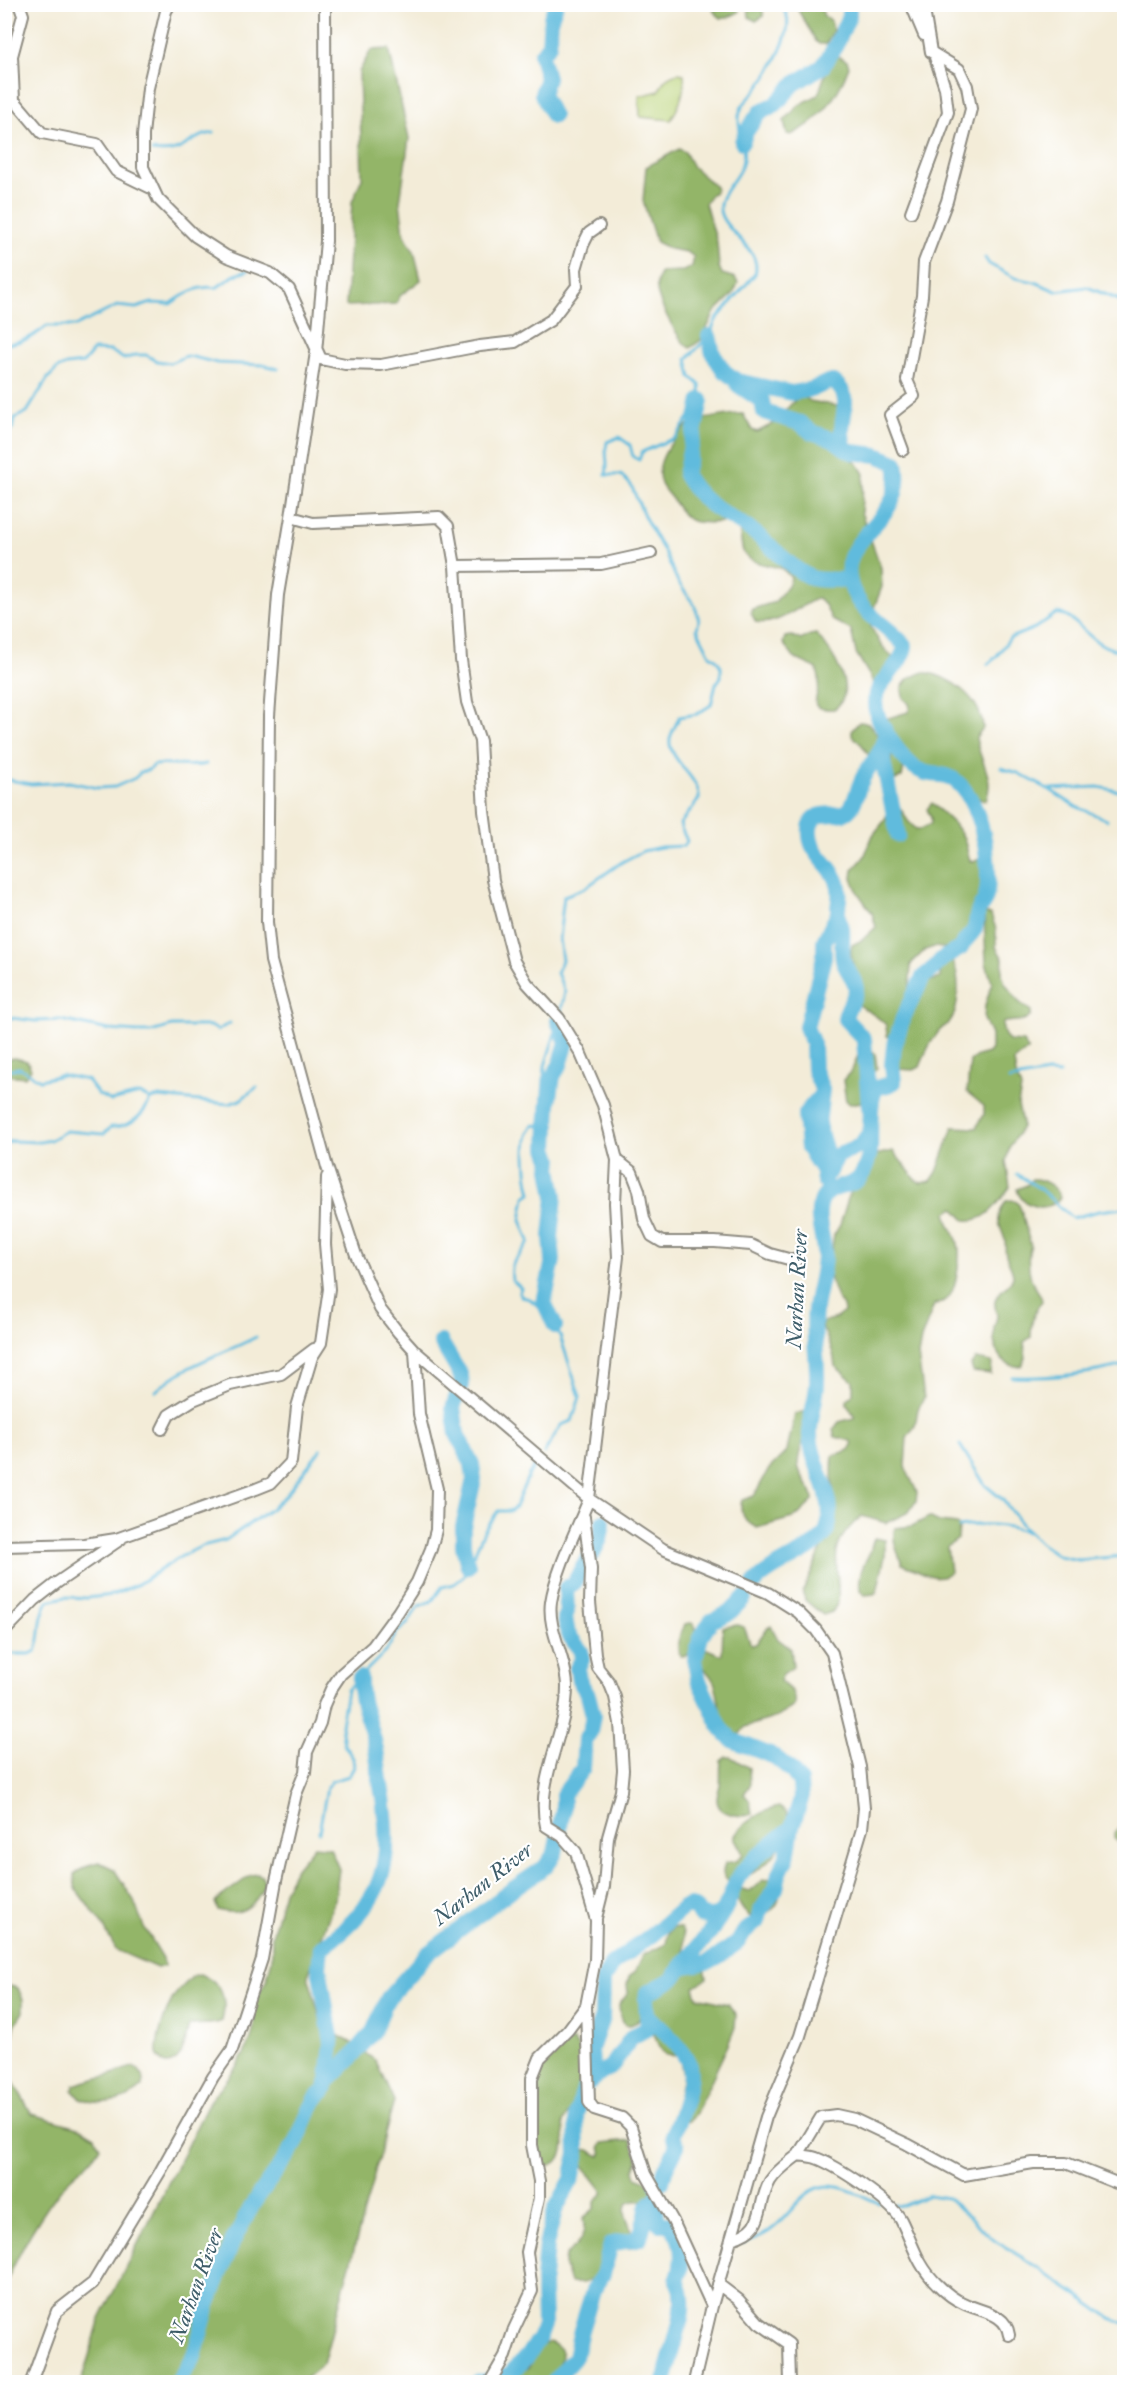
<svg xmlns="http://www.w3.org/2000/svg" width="1129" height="2387" viewBox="0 0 1129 2387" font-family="'IM FELL Double Pica',serif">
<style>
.green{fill:#bad378;stroke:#727f52;stroke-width:1.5}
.forest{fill:#93b568;stroke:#5f704a;stroke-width:1.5}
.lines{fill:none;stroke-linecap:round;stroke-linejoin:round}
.stream{stroke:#60bbdd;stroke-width:3}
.river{stroke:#60bbdd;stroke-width:16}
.minor-casing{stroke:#8f8c82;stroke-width:14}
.minor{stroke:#fff;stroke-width:10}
.labels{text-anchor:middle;stroke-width:4.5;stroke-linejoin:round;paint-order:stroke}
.water-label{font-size:22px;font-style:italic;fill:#3e5d69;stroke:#fff}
</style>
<rect width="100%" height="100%" fill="#fff"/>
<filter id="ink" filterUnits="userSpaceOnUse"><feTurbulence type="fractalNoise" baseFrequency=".0167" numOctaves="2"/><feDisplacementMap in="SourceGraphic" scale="12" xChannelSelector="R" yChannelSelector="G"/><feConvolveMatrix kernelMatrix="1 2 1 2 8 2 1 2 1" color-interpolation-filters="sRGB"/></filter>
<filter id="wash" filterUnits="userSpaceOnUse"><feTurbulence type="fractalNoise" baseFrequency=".008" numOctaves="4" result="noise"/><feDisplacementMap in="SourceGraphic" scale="24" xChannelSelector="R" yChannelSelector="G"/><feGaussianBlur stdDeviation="1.35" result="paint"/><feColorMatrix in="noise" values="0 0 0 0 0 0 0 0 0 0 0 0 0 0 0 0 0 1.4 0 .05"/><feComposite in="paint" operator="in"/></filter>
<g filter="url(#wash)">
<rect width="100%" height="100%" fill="#f3ecd8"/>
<path class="green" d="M678 73 684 74C686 89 679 107 671 120L640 117 639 96 659 91C663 81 666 76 678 73Z"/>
<path class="forest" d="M712 5H738L739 12 727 18H721L714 12Z
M748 5H763V16L756 21 749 17Z
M795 5H820L824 16 831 21 833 31 826 44H819L816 41Z
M389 49 409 138 400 202 404 234 414 251 421 280 400 296 396 304 346 306 352 202 362 178 359 72 371 50Z
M838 56 847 61 849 66C838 97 821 121 791 135L787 134 784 121 799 105 818 95 831 57Z
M679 149 685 152 693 167 716 187 715 192 711 194 705 204 717 242 719 267 722 274 735 278 738 283 733 294 715 312 701 340 690 348C680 344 658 302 657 290 656 283 657 278 661 272L683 271 692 267 694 257 687 252 670 249 656 242 643 201 646 167Z
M805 397 810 401 837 406 846 422 838 440V448L858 464 864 474 861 512 881 568 882 587 870 618 871 627 881 645 893 658 885 685 874 683 856 653 851 630 832 620 825 605 818 598C798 606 779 626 756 622L751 613 752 609 775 602 789 584 791 578C788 574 785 570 780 568 769 565 748 564 743 551 740 541 741 532 737 523 722 520 703 526 690 520 682 516 677 506 672 499 669 495 663 489 661 484 652 460 677 435 692 420 710 420 726 413 743 414L752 430 757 432 773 424 795 400Z
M816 634C831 650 860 692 834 709 805 711 818 699 819 683 820 678 818 673 816 668L794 658 783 643 785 637 792 636 801 640 810 635Z
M923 672C951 676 981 698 983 728L976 737C978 759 996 777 986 800L972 798 966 787 953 772 918 765 888 730 885 719 908 712C912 705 908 702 903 698L902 687 908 679Z
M859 722 868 723 881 739 876 756H869L862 745 852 736V730Z
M894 750C908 756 904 765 902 777L895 780C890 774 890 760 892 752Z
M897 803 908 821 916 829H921L931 824V818L927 809 932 803 954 824 964 838 970 861 974 862 982 857 985 879 981 901 969 929 951 949 934 947 925 950 911 964 909 997 895 1035 890 1037 887 1036 886 1025C862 1000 847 1015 853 969 854 960 848 955 852 945L862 940 876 927 872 913 858 893 852 878 853 870 864 857 873 835 885 820 890 804Z
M984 913 991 915 996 929V947L1003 959 1002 974 1005 983 1019 1002 1031 1011V1016L1026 1020 1004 1022 1002 1025 1004 1034 1009 1041 1023 1042 1028 1050 1014 1061 1016 1075 1021 1088 1018 1105 1022 1123V1127L1010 1146 1006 1161 1010 1187C998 1203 987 1223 965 1220L954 1208 947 1213C947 1228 956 1231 958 1244 961 1256 957 1285 950 1295 946 1301 940 1303 934 1305L921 1339 918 1355 924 1398 918 1409 915 1426 907 1437 905 1467 917 1492 916 1501 909 1512 886 1523 862 1516C823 1548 841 1561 838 1603L832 1612 823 1615 805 1600 803 1592C813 1565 828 1541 833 1513 835 1494 830 1475 833 1456L849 1450 852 1445 851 1441 835 1437 833 1430 839 1422 854 1418V1415L847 1405V1400L853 1394V1381L835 1366 833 1353 822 1326 823 1322 836 1318 844 1312 843 1306 837 1298 828 1274 834 1235 840 1225 851 1189 862 1180 870 1160 875 1155 893 1151 917 1181 921 1183 931 1181 937 1172 953 1127 976 1128 984 1115V1106L967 1092 970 1061 977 1056 988 1053 991 1049V1035L984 1019 985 1006 992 983 986 963Z
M950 959C961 969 959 1004 953 1017 950 1024 941 1027 937 1034 929 1043 924 1056 920 1067L914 1070 897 1069C887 1053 912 999 923 985 927 979 934 981 940 978L941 964Z
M870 1051 875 1054 877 1068 867 1076 861 1102 850 1104 846 1101 843 1080 852 1070 859 1053Z
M15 1058 27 1061 31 1069 25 1077 5 1075V1059Z
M1032 1179C1042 1178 1058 1187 1060 1197 1050 1214 1021 1208 1017 1189L1027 1185Z
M1012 1200 1017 1202C1025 1212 1025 1232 1031 1245 1027 1255 1028 1267 1031 1279 1033 1287 1041 1292 1042 1301 1033 1312 1031 1323 1031 1337L1024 1342 1026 1358 1022 1366C1000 1369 992 1347 994 1328 995 1324 997 1319 997 1315 996 1310 994 1306 995 1301 997 1289 1012 1287 1013 1276 1013 1269 1009 1264 1007 1258 1004 1252 1006 1246 1005 1240 999 1221 994 1221 1006 1201Z
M976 1359 992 1362 991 1374 973 1372 971 1365Z
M802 1412H807C810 1431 799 1445 798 1463 798 1478 813 1486 813 1501L796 1517 757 1528C746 1523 738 1512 742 1500L754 1496 769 1469 787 1451 795 1414Z
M929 1517 939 1522 957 1524 959 1527 958 1539 947 1547 950 1572C935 1584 919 1569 902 1564 898 1553 891 1540 895 1528L912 1526Z
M875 1538 885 1540V1556L877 1592 874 1594 865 1595 860 1591C858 1574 863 1566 870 1552 872 1547 871 1543 875 1538Z
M691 1623 694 1624C701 1637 698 1656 681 1656 674 1646 680 1634 685 1624Z
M738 1625 744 1627 751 1645 756 1644 767 1628 771 1626 778 1639 791 1649 793 1667 783 1674 780 1681C789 1690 796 1690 794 1706L777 1717 745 1727 739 1735C715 1728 722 1699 714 1682 708 1669 700 1670 699 1653L704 1648 722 1655 723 1627Z
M726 1757H731L749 1768 750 1785 744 1794 750 1801 752 1814C741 1818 717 1815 717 1799 717 1795 719 1789 720 1785 721 1777 720 1769 721 1761Z
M779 1807 786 1812 790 1821C785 1829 783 1839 779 1848 771 1863 746 1880 729 1882 722 1875 722 1872 725 1863L736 1861 743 1854 734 1837C742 1823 762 1810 779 1807Z
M1124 1825V1845H1121L1114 1838C1114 1831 1117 1828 1124 1825Z
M314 1846 330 1848 339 1869 335 1899 308 1976 323 2027 350 2042 376 2061 394 2101 323 2364 301 2382H81L100 2319 210 2100C226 2082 255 2047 254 2021 253 2016 252 2011 251 2007L266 1981 272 1960V1936L284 1891 296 1868Z
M99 1862 114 1869 133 1899 144 1927 163 1958 164 1966 157 1968 116 1950 102 1924 78 1892 75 1886 74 1874 91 1864Z
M258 1874 262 1876 265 1883C256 1905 243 1918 218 1910L215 1902 218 1899 251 1875Z
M771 1879 779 1884C782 1906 773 1913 753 1918 742 1912 738 1903 735 1891L742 1889 750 1891 763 1880Z
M673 1927 681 1928C688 1942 679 1950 689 1965L705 1967 707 1978 694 1987 697 1997 728 2004 736 2014 735 2027 728 2045 696 2113C691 2121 688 2123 678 2122L675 2118 683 2074 679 2056 666 2055C653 2043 653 2027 649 2011L644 2010C639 2019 637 2026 625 2025L620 2015 619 2005 628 1993 627 1985 629 1977 635 1972 643 1955 666 1944 668 1932Z
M200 1974C222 1984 228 1997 222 2021 213 2026 200 2023 189 2026 185 2040 184 2064 165 2064 162 2061 158 2058 157 2053 156 2038 167 2007 175 1995 176 1993 191 1978 194 1975Z
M5 1985 18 1988 23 2000V2012L15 2025 7 2071 32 2114 81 2128 95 2136 100 2147C88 2168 78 2168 65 2184 40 2215 20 2250 5 2285Z
M573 2041 581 2052 585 2079 576 2100 563 2123 565 2146 560 2158 551 2166H543L537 2159 536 2149 539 2087 536 2073C542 2062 562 2044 573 2041Z
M135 2067C143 2072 143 2079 143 2087 126 2103 89 2110 73 2091L74 2085C87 2080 95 2079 107 2076 117 2073 124 2068 135 2067Z
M631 2140 638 2160 634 2170 636 2177 647 2181 654 2191 653 2199C646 2202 642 2200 635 2201 613 2203 634 2232 636 2241L634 2246 629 2248 620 2242 608 2240C594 2257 608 2287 570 2283L564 2264 565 2256C579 2244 587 2236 583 2218L595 2208V2201L602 2194V2190L581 2163 579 2153 581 2149 589 2150 600 2156 602 2154 600 2147 602 2143Z
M550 2342C573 2353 557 2368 547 2382H511L515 2375 529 2367C534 2355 536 2345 550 2342Z"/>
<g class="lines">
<path class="stream" d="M152 151C187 156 185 137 213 133
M985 258 989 264 1015 278 1035 282 1056 291 1087 287 1124 302
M4 345C28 339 27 341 47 326H76L117 306 136 308 152 303 170 304C184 295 198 284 216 288L235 275 247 271
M4 438 13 428 15 418 27 412 48 378 57 369 66 365 83 363 94 350 111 351 124 359 136 355H146L157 361 170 363 186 356 193 357 217 363 264 365 278 369
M988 664 996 657 1010 638 1035 628 1057 613C1080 617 1090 649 1124 651
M1001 768 1018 773 1048 789 1098 787 1124 792
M4 779 31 784 69 782 98 788 115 787 135 778 141 772 148 770 154 765C171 763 189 768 206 764
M1050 790 1075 806 1107 820
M560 1015 565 992 557 973 562 960 559 939 564 896 585 888 622 862 643 851 661 847 684 846 687 842C686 835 681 832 680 824L699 799C701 778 667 759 670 739 671 732 677 724 679 717L697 714 711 705 716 684 721 677V667L717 660 710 655 697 629 699 620 695 606 678 582 664 551 645 518 631 485 621 475H606C609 462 604 454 607 442L619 437 630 445 633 457 639 460 642 452 675 438 701 400 700 385 691 377 687 359 709 336 716 320 755 274C762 251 731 236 722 217 712 197 738 181 742 164 747 148 738 133 739 118 739 104 751 98 758 88 770 72 792 36 787 16 786 13 782 8 780 4
M4 1017 35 1021 61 1020 109 1030 138 1032H151L172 1026H210L218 1030 230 1023
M4 1070 20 1068 40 1080 62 1075 87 1080 98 1094 111 1101 140 1094 150 1099
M1009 1080 1047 1073 1060 1074
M4 1144 12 1141 40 1142 50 1140 66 1131 104 1134 111 1127C129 1128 145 1115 150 1099L159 1097 229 1104 240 1100 257 1087
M1017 1174 1039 1188 1072 1218 1099 1211 1124 1208
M1012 1377C1051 1378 1087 1375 1124 1365
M156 1391C184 1364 222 1355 256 1337
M960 1445 985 1485 1002 1499 1024 1528 1040 1543 1059 1556 1078 1560 1124 1556
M544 1453 561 1425 572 1421 580 1397 560 1336 550 1316 530 1299 522 1297 519 1293 521 1288 512 1280C509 1255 522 1259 529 1241L521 1220 525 1197 531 1193C527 1178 521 1135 534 1125L539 1126 541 1121 545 1066 558 1024
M959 1527C980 1523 1007 1524 1026 1532
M4 1654H30L36 1651C43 1633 37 1621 48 1601L65 1597 87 1598 112 1595 138 1584 182 1556 202 1546 226 1540 271 1509 285 1496 321 1449
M319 1832 327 1787 332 1781 349 1776 354 1767 353 1758 344 1745 341 1725 347 1690 387 1650 397 1632 407 1624 419 1606 432 1601 442 1587 454 1584 465 1575 484 1531 498 1511H510L515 1507 529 1474 538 1461
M894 2205 903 2206 929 2195 948 2198 995 2241 1023 2258 1111 2318 1124 2323
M743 2243C753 2239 764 2236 772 2229 791 2215 804 2185 830 2186 847 2187 864 2197 879 2203"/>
<path class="river" d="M553 116 542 94 547 78 541 55 549 45 551 18 556 4
M742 142 746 132 760 112 776 104 794 84 823 66 836 45 849 16V4
M709 336 713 354 724 371 737 381 792 393 813 389 828 382H834C858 401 834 421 845 448L852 452 877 455 896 463C898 474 898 485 894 496 881 531 829 549 856 597 867 617 891 628 905 646 902 670 870 682 876 710 880 727 904 764 921 771 935 778 944 770 958 783 982 804 994 871 985 900 983 904 979 908 978 912 976 917 977 924 974 930 970 937 964 939 961 948L942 959 933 969 923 977 903 1018 894 1047 892 1065 894 1082C889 1086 882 1085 877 1088 868 1097 871 1138 870 1151 869 1157 867 1163 865 1168 857 1193 830 1180 821 1202 815 1216 823 1236 824 1251 825 1270 817 1291 815 1309 812 1334 818 1357 817 1382 817 1400 809 1417 810 1435 811 1467 840 1499 826 1532 816 1552 772 1563 754 1584
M738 385 762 401 764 412 800 423 811 432 833 439 845 448
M701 400 685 475C705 510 728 512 756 534 774 548 791 569 812 578 823 582 836 577 849 582
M883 747V761L898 835
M821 1095 805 1114 808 1148 822 1169 824 1181
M869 1107 864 1039 845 1019C846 1008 855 999 856 989 856 979 845 970 843 960 841 949 843 939 842 928 841 924 838 920 838 915 837 904 842 895 838 883 831 862 807 854 810 828 813 807 836 819 848 811 855 805 857 790 861 782 869 762 882 757 886 734
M828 1173V1159L818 1125 822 1089 814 1070 813 1044 806 1027 824 957V941L838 914
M828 1173 838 1155 860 1146 870 1132
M555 1326 544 1302 553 1260 551 1237 555 1196 550 1169 551 1159 547 1148 549 1103 553 1076 560 1065 567 1042 558 1021
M441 1342 461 1376 462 1385
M457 1395 453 1408 457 1434 472 1464 474 1479 463 1527V1546L468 1566
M593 1553 600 1539 603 1522
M681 1967 712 1930 725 1909
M647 2015C661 2029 680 2044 688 2062 695 2080 679 2118 673 2136L677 2146 665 2170 662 2182 657 2184
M592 2068 591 2049 602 2018 603 1980 611 1965 653 1934 683 1908 691 1906 696 1909 700 1916C706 1917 713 1918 718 1915 730 1908 731 1889 738 1878 751 1858 774 1844 792 1827
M328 2081 350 2059 373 2032 388 1998 427 1954 514 1888 545 1867 555 1853 563 1810V1795L583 1768 585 1739 590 1732 593 1715 588 1695 579 1680 577 1668 582 1660 581 1651 568 1634 565 1618 567 1612 566 1588 574 1583 587 1560
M656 2199 657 2221 660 2224 668 2223C685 2237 684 2262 677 2281 693 2310 668 2351 665 2382
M178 2382 194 2356 208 2305 233 2241 254 2202 296 2143 309 2112 317 2097 324 2091 328 2081 332 2043 319 1967 321 1948C387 1900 394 1862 381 1785 378 1770 378 1755 374 1740 368 1716 359 1703 360 1678
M479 2382 495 2380 510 2374 527 2356 540 2336 544 2325 543 2280 546 2245 555 2210 572 2179 577 2157 576 2115 585 2087 601 2072 611 2067 632 2037 648 2028 646 2000 647 1993 673 1979 681 1967 708 1962 719 1956 738 1942 744 1932 758 1921 760 1912 776 1888 779 1874 787 1857 792 1827 801 1799 800 1782 791 1770 775 1757 732 1740 721 1728 698 1679 695 1659 701 1637 711 1621 729 1613 744 1598
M553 2382 575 2357 581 2330 593 2291 603 2274 611 2244 640 2238 648 2206 656 2198"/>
</g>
</g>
<g filter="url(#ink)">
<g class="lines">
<defs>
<path id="minor" d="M19 4 23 15 12 56 14 100 42 133 97 144 116 171 153 189
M170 4 166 11 148 88 143 135V167L158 199 195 236 226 256 270 273 289 289 321 359 345 364 381 365 480 346 515 342 551 320 577 286 576 269 583 245 589 233 599 226
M325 4 326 241 316 352 291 517 313 523 439 517 448 526 455 566 461 660 467 702 480 741 484 811 493 880 514 961 527 983 559 1018 580 1052 603 1105 617 1160 615 1203 618 1257 589 1499 663 1549 768 1593 798 1612 816 1630 832 1653 860 1767 864 1808 862 1829 800 2036 766 2117 712 2306 694 2382
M911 4 924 35
M911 212 948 112 945 88 934 54
M903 450 890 415 914 396 907 380 922 296 924 262 947 201 971 109 967 86 959 69 931 52 923 4
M291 517 278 595 269 716 267 922 271 961 327 1167 356 1255 380 1309 398 1332 415 1351 589 1499C577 1529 556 1570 551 1602 547 1630 567 1659 567 1687 567 1734 535 1780 546 1826L562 1836 576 1852 596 1920 595 1960 586 2006 589 2102 594 2109 622 2118 631 2127 646 2174 673 2221 712 2306
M455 566 601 564 651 553
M617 1160 632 1172 639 1190 644 1219 652 1236 662 1242H715L751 1245 770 1254 796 1261
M162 1429 169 1415 193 1400 230 1385 281 1374 314 1349
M584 1517 591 1569 590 1602 595 1654 598 1668 609 1682 615 1697 620 1723 623 1770 621 1791 608 1837 604 1886 596 1918
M4 1546 84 1544 116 1539 256 1489 271 1483 291 1462 297 1407 312 1357 321 1343 329 1289 325 1244 327 1177
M4 1632 35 1600 58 1582 121 1539
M798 2155 821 2117 836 2115 854 2119 907 2144 964 2175 1033 2163H1066L1124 2186
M731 2239C768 2229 755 2208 770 2181 777 2170 788 2163 798 2155 804 2156 810 2156 816 2158 837 2166 891 2201 901 2220 913 2244 917 2265 937 2284 945 2292 953 2299 963 2303 980 2312 1006 2312 1009 2335
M718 2284 739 2300 759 2323 789 2344 790 2382
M31 2382 57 2311 93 2283 160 2172 213 2077 232 2050 262 1959 276 1881 296 1794 305 1772 307 1752 320 1723 324 1705 331 1689 341 1674 373 1646 398 1612 417 1582 431 1549 436 1530 437 1489 419 1414 415 1351
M490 2382 505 2356 514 2329 532 2291 527 2252 539 2198V2181L532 2145V2078L540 2058 568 2030 586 2006"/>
</defs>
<use href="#minor" class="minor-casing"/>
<use href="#minor" class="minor"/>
</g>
</g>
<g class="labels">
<g class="water-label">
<text transform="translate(796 1289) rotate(-87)" y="8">Narhan River</text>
<text transform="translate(482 1883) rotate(-38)" y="8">Narhan River</text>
<text transform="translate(195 2285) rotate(-70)" y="8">Narhan River</text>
</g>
</g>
<rect width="1129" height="2387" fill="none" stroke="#fff" stroke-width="24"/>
</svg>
